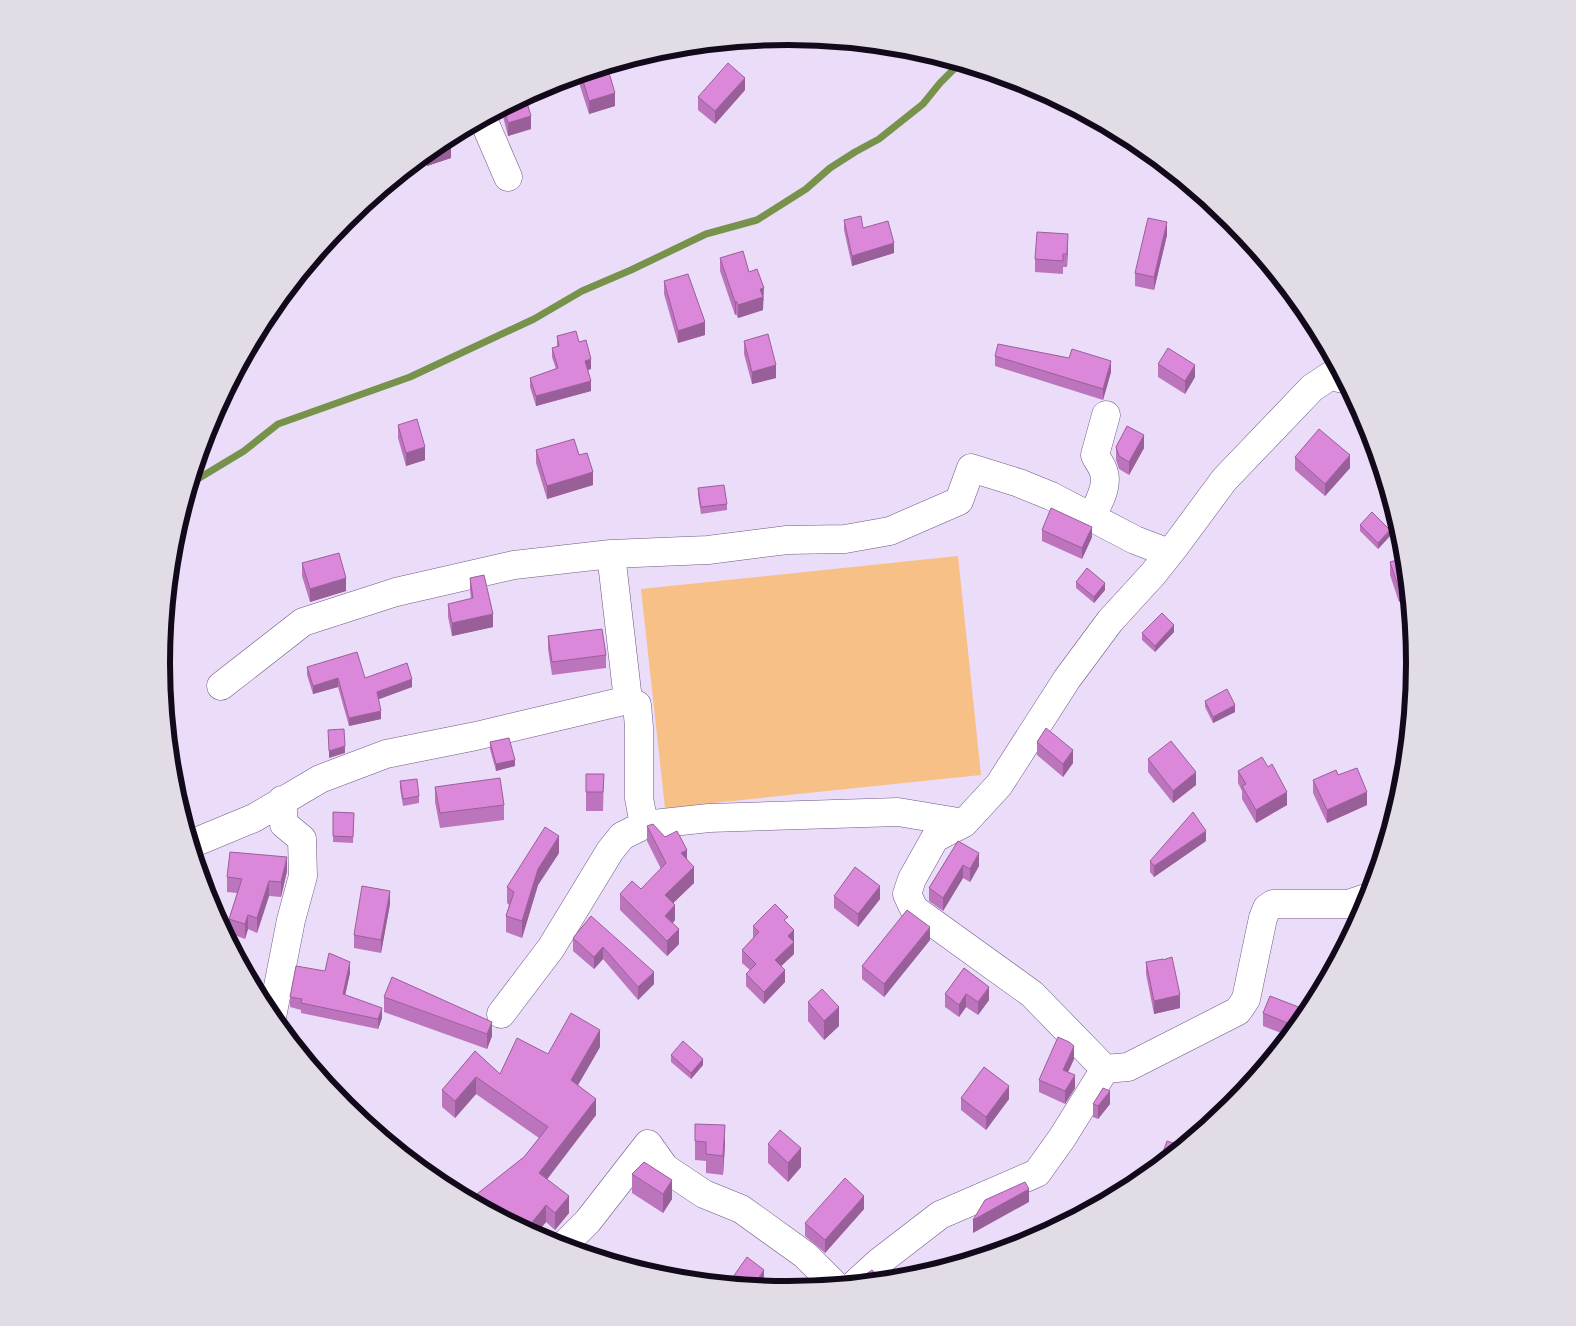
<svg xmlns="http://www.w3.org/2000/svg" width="1576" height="1326" viewBox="0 0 1576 1326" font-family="Quicksand,sans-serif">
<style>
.green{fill:#f7c086}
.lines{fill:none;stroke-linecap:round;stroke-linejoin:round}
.stream{stroke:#77924a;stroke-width:7}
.minor-casing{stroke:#6e5883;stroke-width:29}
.minor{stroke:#fff;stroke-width:28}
.wall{fill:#bc75bc}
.shaded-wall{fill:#995f99}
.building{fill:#db88db;stroke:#995f99}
.rim{fill:none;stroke:#120a1a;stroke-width:6}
</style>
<rect width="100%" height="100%" fill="#ebdcfa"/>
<path class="green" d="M958 556 981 775 665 808 641 589Z"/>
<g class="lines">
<path class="stream" d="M191 483 244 451 278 424 410 377 534 319 582 291 631 270 706 234 757 220 806 189 830 168 855 152 879 139 923 104 940 83 960 63"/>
<defs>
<path id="minor" d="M483 119 508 177
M1091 516C1098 505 1108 486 1104 473 1103 467 1097 460 1095 455L1106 415
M611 554 628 700
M221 686 303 622 396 592 514 565 611 554 708 550 787 540 845 539 890 531 959 501 971 468 1019 483 1051 496 1135 540 1169 553
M191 844 254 818 320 779 386 754 476 736 628 700 637 705 639 727V798L644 825
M501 1014 551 948 610 851 622 836 644 825 709 818 898 812 964 823
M272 1017 291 920 303 876 302 839 284 824 282 800
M1105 1069 1032 994 914 909 907 894 912 879 935 838 964 823 999 785 1067 679 1110 621 1153 574 1176 545 1224 480 1312 388 1330 376 1344 379
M563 1246 588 1221 648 1144 665 1168 704 1194 741 1209 805 1255 835 1285
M856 1283 879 1262 940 1215 1037 1173 1062 1138 1105 1069 1128 1067 1238 1011 1246 999 1263 918 1267 908 1273 904H1348L1369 897"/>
</defs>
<use href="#minor" class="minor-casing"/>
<use href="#minor" class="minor"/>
</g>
<path class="wall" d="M607 66 615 106 589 114 580 86V78L579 75Z
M745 90 715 124 698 110V97Z
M525 96 531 129 508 136 501 109Z
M440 142 451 158 427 166 423 155Z
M844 220 863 228 894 253 852 266 844 230Z
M1167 235 1154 290 1135 286V273Z
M1068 247 1067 267H1063V274L1035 272V259Z
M720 258 749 272 764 300 763 301V310L738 318 736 314 735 315 720 271Z
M664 281 705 335 678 343 664 294Z
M557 336 579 342 591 369 588 370 591 391 536 406 530 387V378L556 369 552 357V348L557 347Z
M744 341 776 378 752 384 744 354Z
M995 356 1111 372 1103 400 995 366Z
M1158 364 1195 377 1185 394 1158 377Z
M398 425 425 460 406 466 398 438Z
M1116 447 1144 448 1129 475 1119 469 1116 460Z
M536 450 593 485 547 499 536 463Z
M1295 457 1350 468 1325 496 1295 470Z
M698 488 727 504V510L701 514 698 495Z
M1360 525 1390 536 1378 549 1360 531Z
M1042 530 1092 537 1082 559 1042 541Z
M1404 558 1399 602 1390 575V562Z
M302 563 346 591 310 602 302 576Z
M470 578 493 627 452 636 448 617V604L471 599 470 591Z
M1076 582 1105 590 1094 603 1076 588Z
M1174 632 1155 652 1142 640V633Z
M548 636 606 655V668L552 675 548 649Z
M307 667 365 678 412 687 378 699 381 719 349 726 338 687 313 694 307 675Z
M1205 701 1235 712 1213 723 1205 707Z
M490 742 515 766 496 771 490 749Z
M1037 742 1073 763 1063 777 1037 755Z
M1148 759 1196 785 1173 803 1148 772Z
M1238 771 1287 805 1256 823 1242 799V791L1238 783Z
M586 774H604L603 811H586Z
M1338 775 1367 805 1327 823 1313 793V780Z
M400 781 419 796V803L403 806 400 788Z
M435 787 504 805V820L440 828 435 802Z
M333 812 354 813 353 843 333 842Z
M647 826 687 859 694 883 673 903 675 920 673 923 679 944 667 956 620 910V894L641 889 661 869 647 841Z
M958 841 979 866 970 882 963 878 943 911 929 901V888Z
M1206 841 1154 877 1150 872V861Z
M559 853 538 885 522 938 506 932V916L509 905 507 903V887Z
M287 871 281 897 269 896 257 933 248 929 245 939 229 933V919L237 893 227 892V877Z
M834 896 880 899 858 927 834 908Z
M390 904 381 953 354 948V935Z
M591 916 654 984 638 1000 603 959 594 969 573 951V938Z
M788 924 794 930V954L781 966 785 982 764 1004 746 986V974L750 970 742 963V950L753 938V926Z
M930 940 884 997 862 979V966Z
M1146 962 1180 1008 1154 1014 1146 974Z
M964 968 989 1000 978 1015 966 1007 959 1017 945 1007V994Z
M325 971 350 973 345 995 382 1018 378 1029 301 1013V1010L290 1007V997Z
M384 997 492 1036 487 1049 384 1012Z
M808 1002 839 1026 824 1040 808 1021Z
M1309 1011 1289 1036 1263 1026V1013Z
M600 1047 578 1085 596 1115 547 1179 569 1213 555 1230 546 1222 535 1235 477 1204V1194L524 1157 539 1138 476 1094 455 1118 442 1107V1090L475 1051 500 1074 548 1054Z
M671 1055 703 1065 691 1079 671 1062Z
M1074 1059 1068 1072 1075 1088 1065 1104 1039 1092V1080Z
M961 1098 1009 1099 986 1130 961 1110Z
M1093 1104H1110L1098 1119 1093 1117Z
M695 1124 725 1144 723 1175 706 1173V1161L695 1160Z
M768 1144 801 1167 788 1182 768 1163Z
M632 1174 672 1199 663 1213 632 1193Z
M864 1209 825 1253 805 1236V1223Z"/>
<path class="shaded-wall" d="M745 78V90L715 124V111Z
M615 93V106L589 114V101Z
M531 116V129L508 136V123Z
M451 146V158L427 166V153Z
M1167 222V235L1154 290V277Z
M1068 234V247L1067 267V254Z
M894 243V253L852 266V256Z
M764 288 763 310 738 318V305L760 289Z
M736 301V314L735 315V302Z
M705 322V335L678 343V331Z
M591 359V369L585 371V361Z
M1111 361V372L1103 400V389Z
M776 365V378L752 384V372Z
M1195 365V377L1185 394V381Z
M591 381V391L536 406V396Z
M1144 435V448L1129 475V462Z
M425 447V460L406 466V453Z
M1350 455V468L1325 496V484Z
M593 472V485L547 499V486Z
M1092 527V537L1082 559V548Z
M1390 530V536L1378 549V543Z
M346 578V591L310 602V589Z
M1105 583V590L1094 603V597Z
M1407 586 1408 599 1399 602V589Z
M493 614V627L452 636V623Z
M1174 625V632L1155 652V646Z
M338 678V687L313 694V686Z
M412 679V687L377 700V692Z
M1235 705V712L1213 723V717Z
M381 711V719L349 726V718Z
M345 746V753L329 758V751Z
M1073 750V763L1063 777V764Z
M515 760V766L496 771V764Z
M1196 772V785L1173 803V791Z
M1287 792V805L1256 823V810Z
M1367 792V805L1327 823V810Z
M1206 831V841L1154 877V866Z
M559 836V853L538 885 522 938V921L538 869Z
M687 850V865L681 853Z
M979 853V866L970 882V869Z
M287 857V871L281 897V882Z
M963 865V878L943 911V898Z
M694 867V883L665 911V895Z
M269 881V896L257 933V918Z
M880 886V899L858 927V914Z
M390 891V904L381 953V940Z
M675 905V920L665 931V916Z
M248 915V929L245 939V924Z
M930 927V940L884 997V984Z
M679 929V944L667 956V941Z
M794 930V954L775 972V960L788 936Z
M603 947V959L594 969V957Z
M350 962V973L343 1005V994Z
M785 970V982L764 1004V992Z
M654 972V984L638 1000V987Z
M989 987V1000L978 1015V1002Z
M966 994V1007L959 1017V1005Z
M1180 995V1008L1154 1014V1001Z
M839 1007V1026L824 1040V1021Z
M382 1008V1018L378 1029V1019Z
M492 1022V1036L487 1049V1034Z
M600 1030V1047L571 1097V1080Z
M1074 1046V1059L1063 1083V1070Z
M703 1059V1065L691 1079V1073Z
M1075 1075V1088L1065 1104V1091Z
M476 1077V1094L455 1118V1101Z
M1009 1086V1099L986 1130V1117Z
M1110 1091V1104L1098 1119V1106Z
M596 1099V1115L539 1190V1173Z
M725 1125V1144L723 1175V1156Z
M801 1148V1167L788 1182V1163Z
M672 1180V1199L663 1213V1194Z
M1029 1189V1202L973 1233V1220Z
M569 1196V1213L555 1230V1213Z
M864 1196V1209L825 1253V1240Z
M546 1205V1222L535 1235 526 1230Z
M764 1270V1287L753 1286Z"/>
<path class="building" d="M728 63 745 78 715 111 698 97Z
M607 66 615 93 589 101 581 74Z
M525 96 531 116 508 123 504 108Z
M448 137 451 146 427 153 440 142Z
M861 216 863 228 888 221 894 243 852 256 844 220Z
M1148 218 1167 222 1154 277 1135 273Z
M1037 232 1068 234 1067 254H1063V261L1035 259Z
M743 251 749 272 757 269 764 288 760 289 763 297 738 305 736 301 735 302 720 258Z
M688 274 705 322 678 331 664 281Z
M576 331 579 342 586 340 591 359 585 361 591 381 536 396 530 378 558 368 552 348 559 346 557 336Z
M768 334 776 365 752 372 744 341Z
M998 344 1069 358 1072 349 1111 361 1103 389 995 356Z
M1168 348 1195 365 1185 381 1158 364Z
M417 419 425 447 406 453 398 425Z
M1127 426 1144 435 1129 462 1119 456 1116 447Z
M1319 429 1350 455 1325 484 1295 457Z
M574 439 579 455 587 453 593 472 547 486 536 450Z
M724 485 727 504 701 507 698 488Z
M1051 508 1092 527 1082 548 1042 530Z
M1372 512 1390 530 1378 543 1360 525Z
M339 553 346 578 310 589 302 563Z
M1404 558 1407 586 1399 589 1390 562Z
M1087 568 1105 583 1094 597 1076 582Z
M484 575 493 614 452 623 448 604 473 598 470 578Z
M1162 613 1174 625 1155 646 1142 633Z
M602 629 606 655 552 662 548 636Z
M357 652 365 678 407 663 412 679 377 692 381 711 349 718 338 678 313 686 307 667Z
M1227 689 1235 705 1213 717 1205 701Z
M1046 728 1073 750 1063 764 1037 742Z
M344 729 345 746 329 751 328 730Z
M509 738 515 760 496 764 490 742Z
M1171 741 1196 772 1173 791 1148 759Z
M1262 757 1268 767 1272 764 1287 792 1256 810 1242 786 1246 784 1238 771Z
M1357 768 1367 792 1327 810 1313 780 1336 770 1338 775Z
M586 774H604L603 792H586Z
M500 778 504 805 440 813 435 787Z
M417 779 419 796 403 799 400 781Z
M333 812 354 813 353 837 333 836Z
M1193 812 1206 831 1154 866 1150 861Z
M653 824 665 837 677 831 687 850 681 853 694 867 665 895 675 905 665 916 679 929 667 941 620 894 632 881 641 889 666 863 647 826Z
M545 827 559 836 538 869 522 921 506 916 514 892 507 887Z
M958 841 979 853 970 869 963 865 943 898 929 888Z
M230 852 287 857 281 882 269 881 257 918 248 915 245 924 229 919 242 879 227 877Z
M855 867 880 886 858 914 834 896Z
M362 886 390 891 381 940 354 935Z
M775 904 788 917 784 920 794 930 788 936 794 942 775 960 785 970 764 992 746 974 756 964 742 950 759 932 753 926Z
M907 910 930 927 884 984 862 966Z
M591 916 654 972 638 987 603 947 594 957 573 938Z
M329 953 350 962 343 994 382 1008 378 1019 301 1003 302 999 290 997 296 966 325 971Z
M1172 957 1180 995 1154 1001 1146 962 1163 959V960Z
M964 968 989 987 978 1002 966 994 959 1005 945 994Z
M392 977 492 1022 487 1034 384 997Z
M822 989 839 1007 824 1021 808 1002Z
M1270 996 1309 1011 1297 1027 1263 1013Z
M571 1013 600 1030 571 1080 596 1099 539 1173 569 1196 555 1213 546 1205 526 1230 491 1212 477 1194 524 1157 548 1127 476 1077 455 1101 442 1090 475 1051 500 1074 517 1038 548 1054Z
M1058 1037 1069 1042 1074 1046 1063 1070 1075 1075 1065 1091 1039 1080Z
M683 1041 703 1059 691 1073 671 1055Z
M984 1067 1009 1086 986 1117 961 1098Z
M1103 1088 1110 1091 1098 1106 1093 1104Z
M695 1124 725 1125 723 1156 706 1154V1142L695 1141Z
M780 1130 801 1148 788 1163 768 1144Z
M1167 1141 1182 1146 1158 1166Z
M644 1162 672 1180 663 1194 632 1174Z
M845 1178 864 1196 825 1240 805 1223Z
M1025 1182 1029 1189 973 1220 985 1200Z
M747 1257 764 1270 753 1286 728 1284Z
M872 1270 883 1280 856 1283 859 1279Z"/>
<path d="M0 0H1576V1326H0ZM170 663a618 618 0 1 1 1236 0a618 618 0 1 1-1236 0Z" fill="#e1dce6" fill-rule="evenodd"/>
<path class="rim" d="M170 663a618 618 0 1 1 1236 0a618 618 0 1 1-1236 0Z"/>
</svg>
